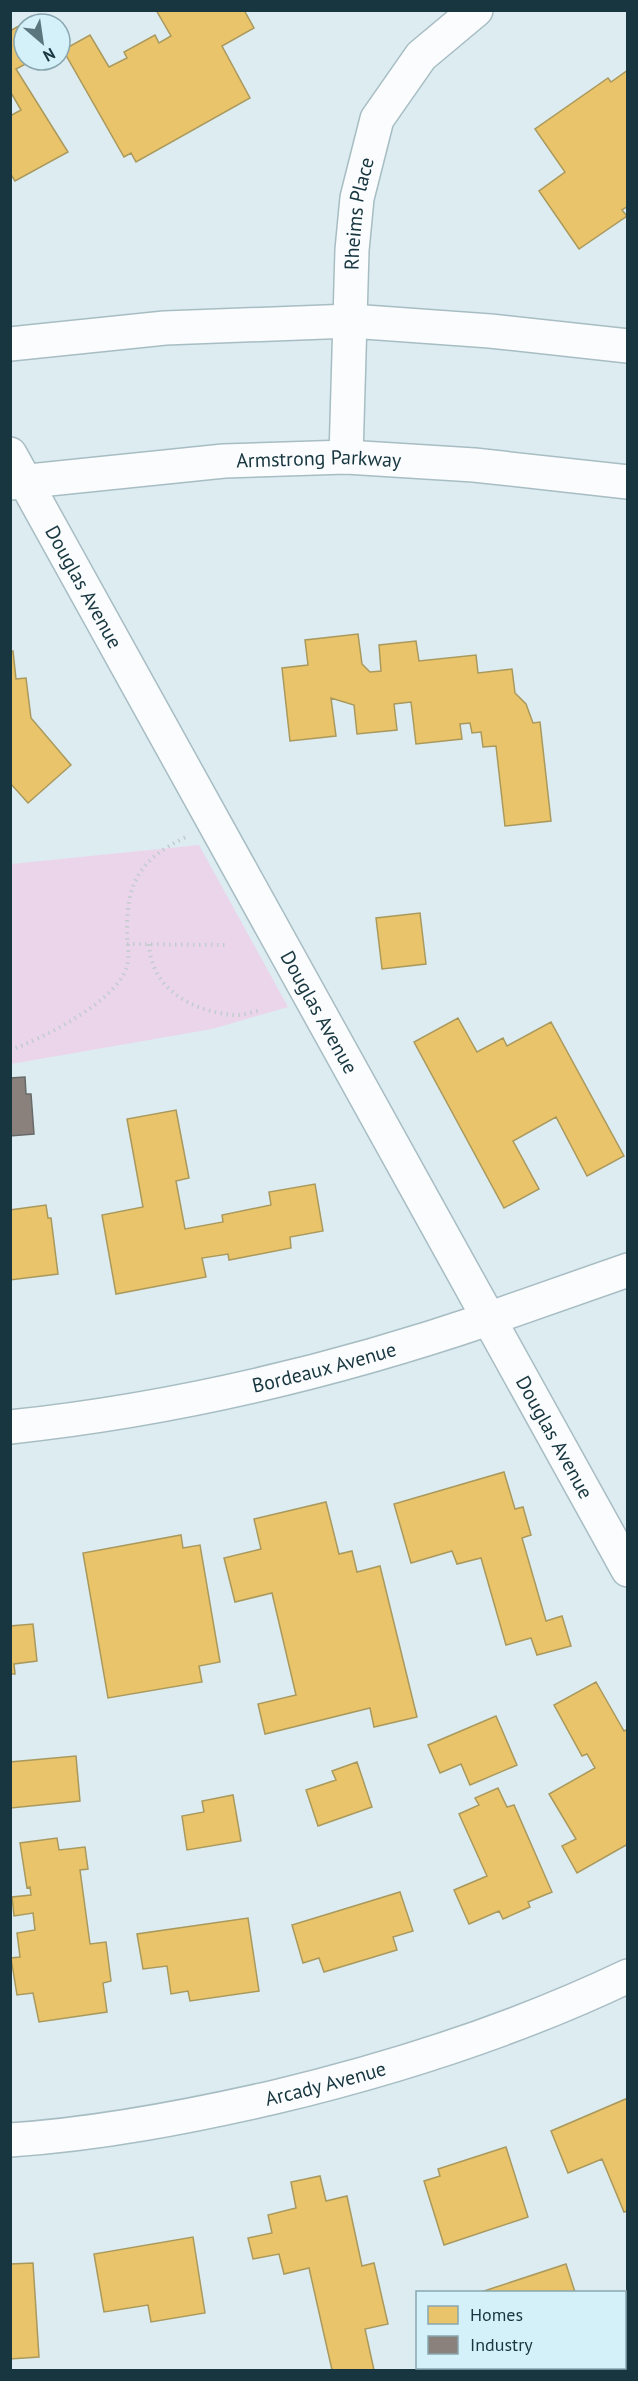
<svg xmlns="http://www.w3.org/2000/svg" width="638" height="2381" viewBox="0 0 638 2381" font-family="'PT Sans',sans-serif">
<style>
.green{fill:#ebd5eb}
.homes{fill:#e9c46a;stroke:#aa995d;stroke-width:1.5}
.industry{fill:#8a817c;stroke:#686a6a;stroke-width:1.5}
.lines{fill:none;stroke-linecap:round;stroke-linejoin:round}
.street-casing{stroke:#a7bdc3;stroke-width:36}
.secondary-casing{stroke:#a7bdc3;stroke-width:36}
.path{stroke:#c3cccf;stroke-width:4;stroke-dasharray:1.5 4.5;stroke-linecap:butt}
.street{stroke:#fafcfd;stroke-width:33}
.secondary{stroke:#fafcfd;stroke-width:33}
.labels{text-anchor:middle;stroke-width:6;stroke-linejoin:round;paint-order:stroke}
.street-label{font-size:20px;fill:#17363f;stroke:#d4f0f9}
</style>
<rect width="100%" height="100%" fill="#dcecf1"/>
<path class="green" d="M199 845 288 1007 212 1029 11 1064V864Z"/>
<path class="homes" d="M156 10H244L254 28 222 46 250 98 136 162 131 153 124 157 63 50 90 35 109 67 127 58 124 52 155 35 159 43 171 36Z
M24 23V60H33L16 69 68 152 15 181 10 173V116L21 110 10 91V31Z
M628 70V206L622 210 627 216 579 249 539 191 565 172 535 129 608 78 611 82Z
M358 634 362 664 370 672 381 671 379 645 416 641 419 661 476 655 478 673 512 669 515 693 526 704 533 723 540 722 551 821 505 826 496 746 483 747 481 732 472 733 470 723 460 724 462 739 416 744 411 702 394 704 397 730 357 734 354 705 331 698 336 736 290 741 282 668 308 665 305 640Z
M10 651H13L16 679 26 678 31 718 71 765 28 803 10 783Z
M420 913 426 964 382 969 376 918Z
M458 1018 477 1052 503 1038 507 1046 551 1022 624 1156 587 1176 556 1117 513 1141 539 1189 504 1208 414 1042Z
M176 1110 189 1178 176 1181 185 1229 223 1222 222 1215 271 1205 269 1192 315 1184 323 1231 290 1237 291 1248 229 1260 228 1254 202 1258 206 1277 116 1294 102 1215 143 1207 127 1119Z
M46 1205 48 1218H51L58 1274 10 1280V1210Z
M504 1472 515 1509 523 1507 531 1535 522 1538 546 1621 562 1616 571 1646 537 1655 531 1638 506 1645 481 1558 457 1564 452 1551 411 1563 394 1504Z
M326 1502 339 1554 352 1551 357 1572 380 1566 417 1717 374 1727 370 1708 265 1734 258 1704 296 1695 272 1593 235 1602 224 1558 261 1549 254 1519Z
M181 1535 183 1548 200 1545 220 1662 199 1666 202 1682 108 1698 83 1553Z
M33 1624 37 1661 14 1664 15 1674H10V1626Z
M596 1682 624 1731 628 1729V1844L577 1873 562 1846 576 1839 549 1794 595 1768 587 1754 582 1756 554 1705Z
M496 1716 517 1765 470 1785 461 1764 440 1773 428 1745Z
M76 1756 80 1801 11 1808 10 1762Z
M357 1762 372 1807 318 1826 306 1790 336 1780 332 1771Z
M498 1788 507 1807 514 1805 552 1892 528 1902 530 1907 503 1919 499 1911 469 1924 454 1890 487 1876 459 1814 479 1805 475 1798Z
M233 1795 241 1841 187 1850 182 1816 204 1812 202 1801Z
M57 1838 59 1850 85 1847 88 1869 80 1870 90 1944 106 1942 111 1981 103 1983 107 2012 39 2022 33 1993 17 1995 11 1958 20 1957 17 1933 35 1930 33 1913 14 1916 12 1897 31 1895 30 1887 27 1888 20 1843Z
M400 1892 413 1931 393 1937 397 1950 324 1972 319 1958 303 1963 292 1925Z
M248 1918 259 1991 190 2001 188 1991 171 1994 167 1966 143 1969 137 1934Z
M628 2098V2211L624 2212 602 2159 568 2173 551 2131Z
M506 2147 528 2217 444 2245 424 2181 440 2176 438 2169Z
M320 2176 326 2201 347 2196 362 2266 374 2263 388 2324 365 2329 374 2370H332L309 2268 284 2274 279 2254 253 2259 248 2238 272 2233 268 2215 296 2208 291 2182Z
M193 2237 205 2313 151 2322 148 2305 104 2312 94 2254Z
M33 2263 39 2357 10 2359V2264Z
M566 2264 575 2292H481Z
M628 2319V2370H624V2320Z
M482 2368H495L496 2370H471Z"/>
<path class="industry" d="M25 1077 26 1094H31L34 1134 10 1136V1078Z"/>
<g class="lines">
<defs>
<g id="street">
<path id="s1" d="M346 457 352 250 357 198 377 119 421 56 476 10"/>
<path id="s2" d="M10 1427C171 1410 335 1371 488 1319"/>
<path id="s3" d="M10 2140C100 2134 188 2117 275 2097 396 2068 515 2030 628 1976"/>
</g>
<g id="secondary">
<path d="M10 344 165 328 351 321 490 331 628 346"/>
<path id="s4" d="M10 454 628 1570"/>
<path id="s5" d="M10 483 224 461 346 457 474 465 628 482"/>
<path d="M488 1319 628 1270"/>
</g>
</defs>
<use href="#street" class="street-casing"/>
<use href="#secondary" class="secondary-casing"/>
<path class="path" d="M127 944 225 945
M149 944C151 989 192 1011 233 1015 242 1016 252 1012 261 1010
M10 1050C42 1039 118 1001 127 966 130 956 127 941 127 930 127 880 141 859 186 837"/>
<use href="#street" class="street"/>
<use href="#secondary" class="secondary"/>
</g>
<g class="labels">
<g class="street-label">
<text dy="7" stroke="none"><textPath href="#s1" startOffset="244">Rheims Place</textPath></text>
<text dy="7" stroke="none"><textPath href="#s5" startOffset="310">Armstrong Parkway</textPath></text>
<text dy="7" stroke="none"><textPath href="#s4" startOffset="152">Douglas Avenue</textPath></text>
<text dy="7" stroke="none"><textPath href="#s4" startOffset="638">Douglas Avenue</textPath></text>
<text dy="7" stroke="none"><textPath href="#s2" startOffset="320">Bordeaux Avenue</textPath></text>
<text dy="7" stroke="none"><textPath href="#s4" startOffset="1124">Douglas Avenue</textPath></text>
<text dy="7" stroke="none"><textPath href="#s3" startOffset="321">Arcady Avenue</textPath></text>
</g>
</g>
<rect width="638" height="2381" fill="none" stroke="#17363f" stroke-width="24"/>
<rect x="416" y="2291" width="210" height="78" fill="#d4f0f9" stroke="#88a6af" stroke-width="1.5"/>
<rect x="428" y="2306" width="30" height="18" fill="#e9c46a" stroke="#88a6af" stroke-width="1.5"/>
<text x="470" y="2321" font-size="18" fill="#17363f">Homes</text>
<rect x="428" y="2336" width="30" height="18" fill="#8a817c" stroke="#88a6af" stroke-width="1.5"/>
<text x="470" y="2351" font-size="18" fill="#17363f">Industry</text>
<g transform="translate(42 42) rotate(151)"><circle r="28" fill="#d4f0f9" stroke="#88a6af" stroke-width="1.5"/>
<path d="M0-4.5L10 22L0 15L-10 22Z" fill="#5c767d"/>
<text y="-9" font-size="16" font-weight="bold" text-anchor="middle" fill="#17363f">N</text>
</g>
</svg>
